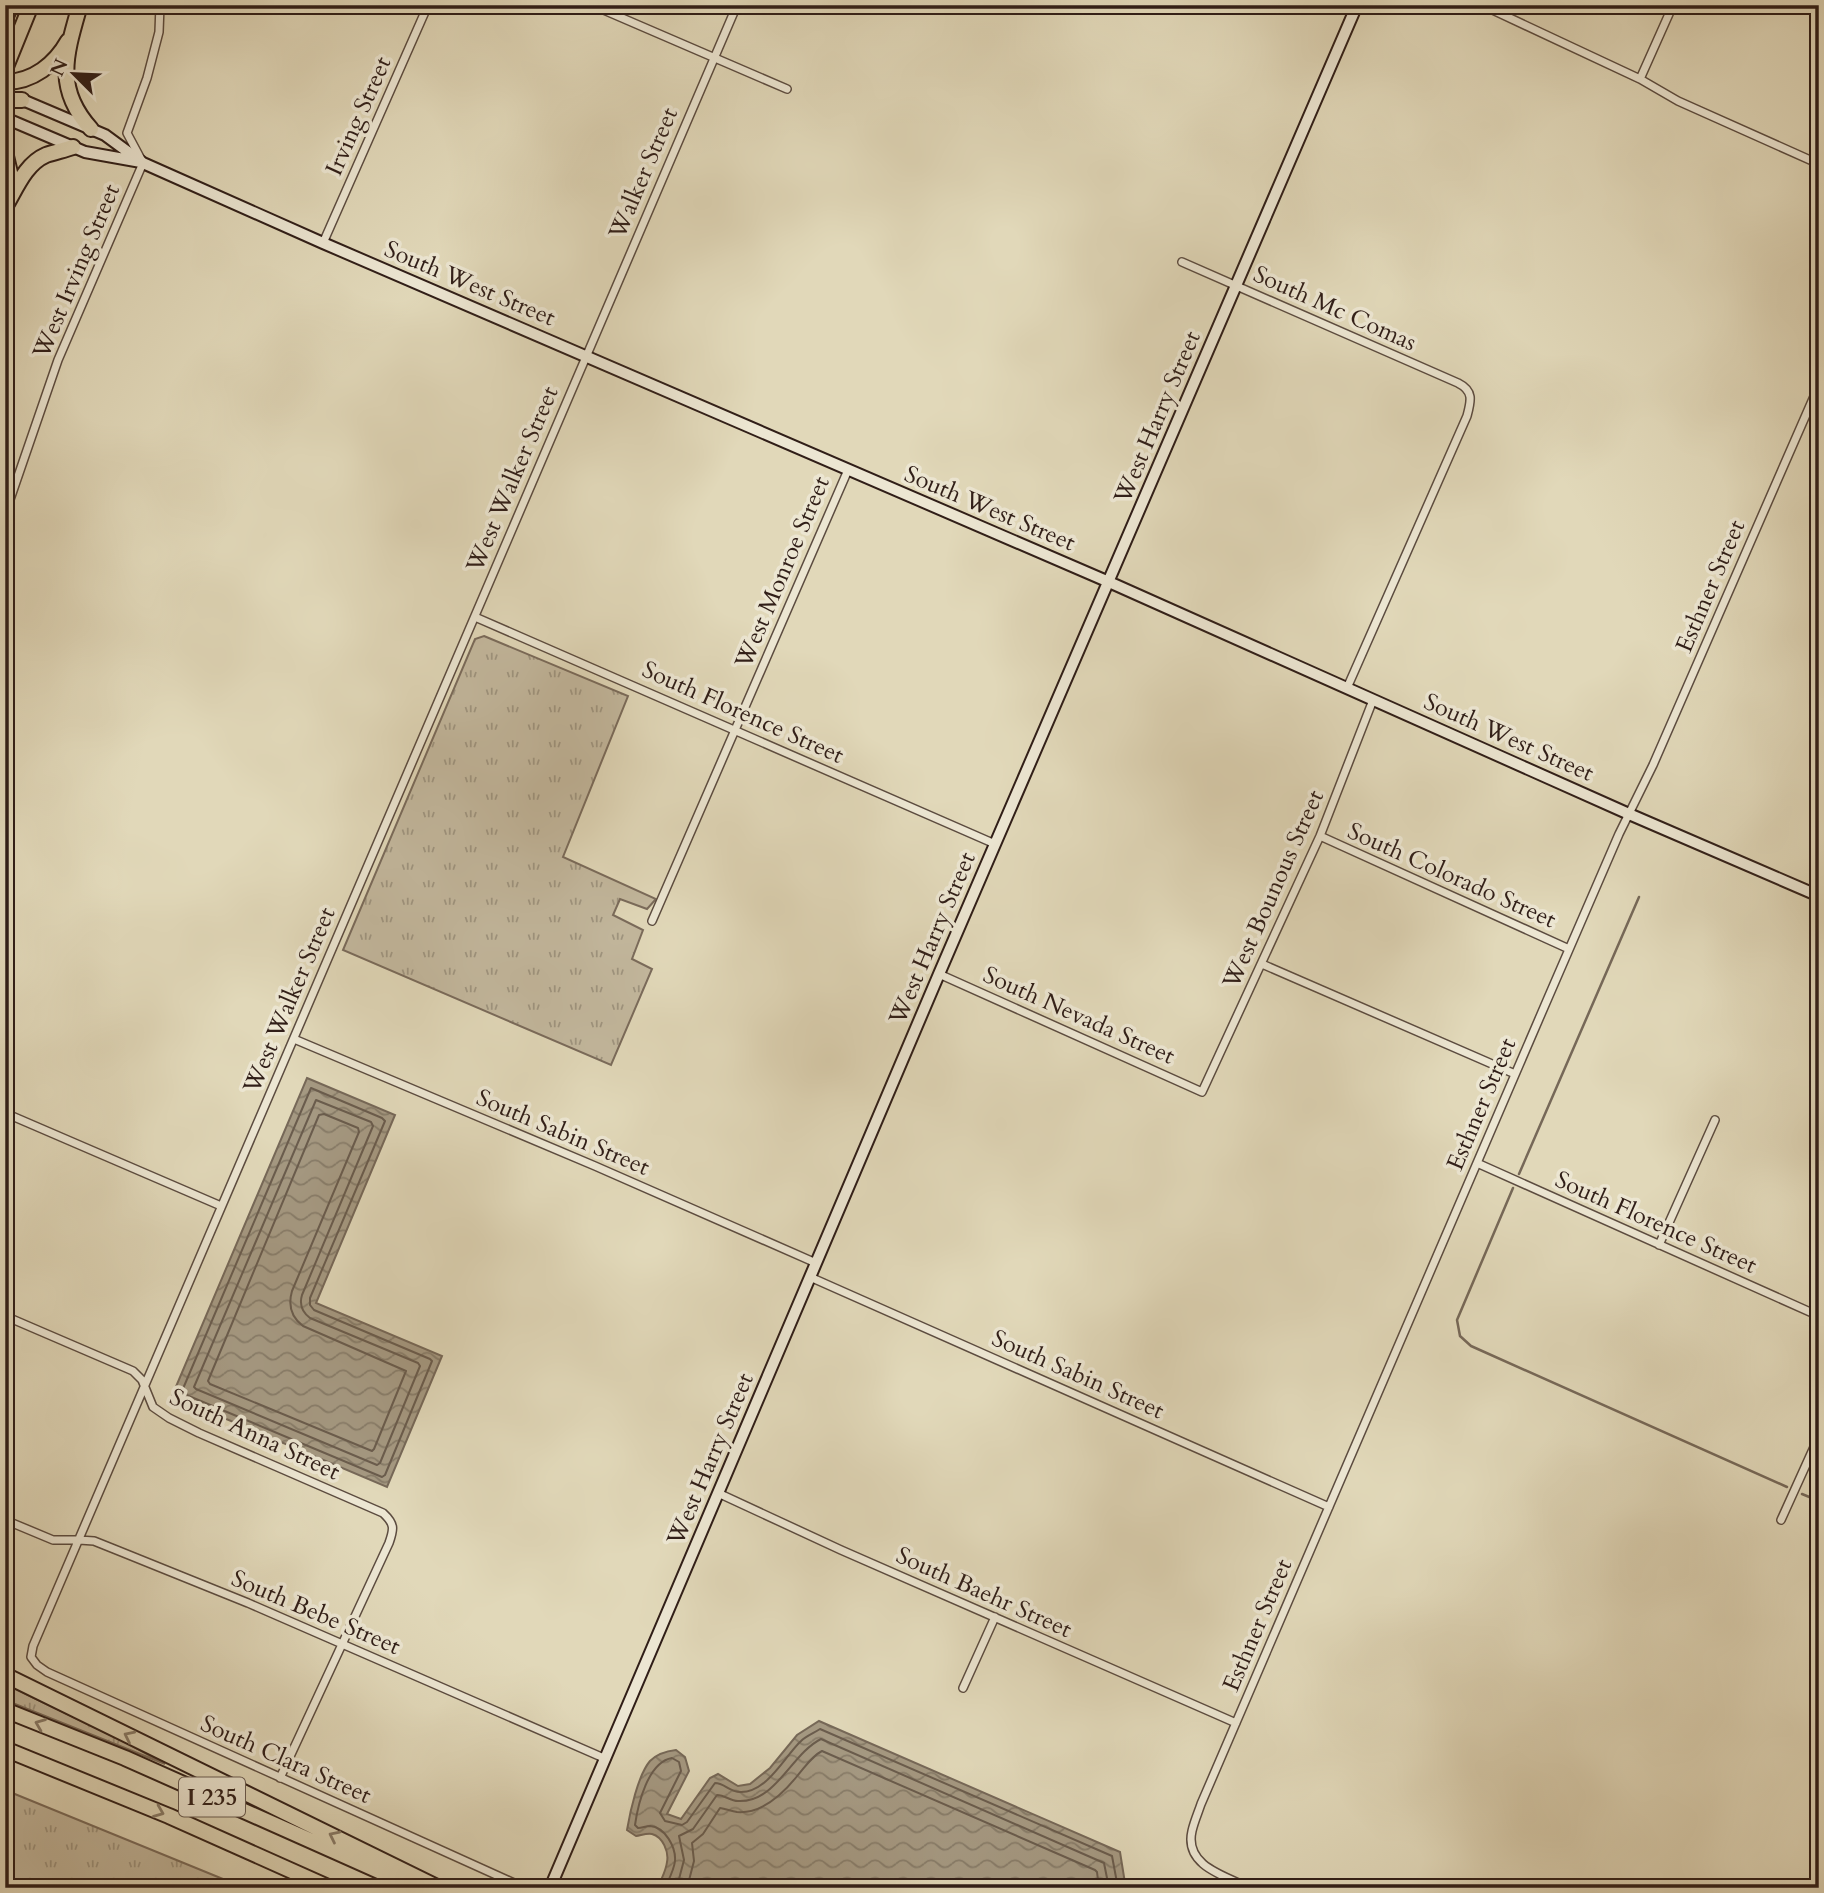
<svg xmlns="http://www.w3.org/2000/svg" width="1824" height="1893" viewBox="0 0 1824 1893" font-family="Cardo,serif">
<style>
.grass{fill:url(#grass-tufts);stroke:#7a6b5b;stroke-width:2}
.water{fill:url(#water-waves);stroke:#766858;stroke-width:2}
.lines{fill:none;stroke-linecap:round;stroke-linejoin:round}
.shore{stroke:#6a5c4d;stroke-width:2}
.stream{stroke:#766858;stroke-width:2.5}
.street-casing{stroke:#5c4c40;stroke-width:10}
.secondary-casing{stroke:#301e18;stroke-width:14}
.highway-casing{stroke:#301e18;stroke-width:18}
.street{stroke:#ece6d2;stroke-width:7}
.secondary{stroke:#ece6d2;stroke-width:10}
.highway{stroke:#e1d8b9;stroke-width:14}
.oneway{stroke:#887b68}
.labels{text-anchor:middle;stroke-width:7;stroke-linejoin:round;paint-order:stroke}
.shield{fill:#ece6d2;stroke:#685a50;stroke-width:2}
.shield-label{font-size:23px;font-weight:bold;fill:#301e18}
.street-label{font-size:24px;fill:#301e18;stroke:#ece6d2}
</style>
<defs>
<pattern id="grass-tufts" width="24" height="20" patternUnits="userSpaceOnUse" patternTransform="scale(1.75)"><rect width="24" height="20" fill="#c3b89e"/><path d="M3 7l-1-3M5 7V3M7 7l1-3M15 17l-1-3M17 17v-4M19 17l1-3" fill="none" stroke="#9f9580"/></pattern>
<pattern id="water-waves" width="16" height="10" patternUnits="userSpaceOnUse" patternTransform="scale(1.75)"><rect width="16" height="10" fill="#a59982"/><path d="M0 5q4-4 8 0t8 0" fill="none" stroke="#877c69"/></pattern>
</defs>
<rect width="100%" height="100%" fill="#e1d8b9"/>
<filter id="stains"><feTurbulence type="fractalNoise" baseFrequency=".00286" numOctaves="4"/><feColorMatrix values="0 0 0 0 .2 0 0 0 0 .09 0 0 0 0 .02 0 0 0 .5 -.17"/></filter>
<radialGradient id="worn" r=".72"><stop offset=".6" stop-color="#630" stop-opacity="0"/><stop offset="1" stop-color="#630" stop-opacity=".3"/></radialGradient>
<path class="grass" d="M484 636 628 696 563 857 656 899 647 909 620 899 613 915 643 930 632 959 652 969 611 1065 343 950 475 639Z
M5 1684 127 1743 165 1764 5 1700Z
M5 1790 245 1888H5Z"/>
<path class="water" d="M307 1078 395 1115 316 1303 442 1356 387 1487 172 1396Z
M819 1721 1120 1852 1125 1883V1888H658C661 1879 666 1871 667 1862 669 1852 663 1837 652 1834 647 1833 642 1835 636 1836L627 1830C630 1812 638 1775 650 1761 657 1754 667 1751 676 1750L685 1757 689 1771 667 1814 681 1819 710 1778 718 1774 738 1786 750 1784 770 1768 797 1735Z"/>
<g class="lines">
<path class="shore" d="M311 1088 382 1118 385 1121 310 1298V1305L314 1310 430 1359 432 1361 385 1475 382 1477 184 1394 182 1391Z
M316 1100 371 1122 373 1126 302 1295C299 1305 302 1312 310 1318L418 1363 420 1366 380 1463 377 1465 196 1389 194 1387Z
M324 1114 358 1128 359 1132 292 1291C288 1305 291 1317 303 1326L406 1371 374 1449 372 1451 210 1384 208 1381 319 1115Z
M665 1888C669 1879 674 1870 675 1861 676 1847 665 1827 650 1826 646 1826 642 1828 638 1828L635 1825C638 1804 648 1762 672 1758L679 1762 681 1771 660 1813 665 1821 682 1825 687 1822 715 1783C724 1783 730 1792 740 1792 767 1793 784 1757 801 1741 806 1736 814 1733 820 1729L1112 1856 1118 1888
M675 1888 679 1879 684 1860 679 1836 693 1829 717 1795C725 1795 730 1801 738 1801 776 1803 791 1754 821 1739L1104 1863 1109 1888
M687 1888 694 1861 692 1843 703 1834 720 1808C726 1809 731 1811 737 1812 762 1814 783 1794 798 1775 805 1767 812 1756 822 1751L1095 1870 1097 1872 1099 1888"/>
<path class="stream" d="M1519 1174 1639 897
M1513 1188 1457 1320 1460 1336 1471 1346 1787 1487
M1802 1494 1819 1501"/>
<defs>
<path id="street" d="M592 5 787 89
M1482 5 1640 79 1678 101 1819 164
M1640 79 1673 5
M323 243 428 5
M1182 262 1458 383C1474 391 1471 401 1467 416L1347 688
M5 514 58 360 143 163 127 133 147 78 159 32 160 5
M475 617 995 844
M1320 836 1569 949
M652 921 848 470
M1262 964 1515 1074
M939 974 1202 1092 1320 836 1373 700
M294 1039 595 1166 816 1263
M5 1113 221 1206
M1477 1163 1819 1316
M1659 1245 1715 1120
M810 1277 1329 1507
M5 1316 133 1371 142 1380 153 1407 169 1418 199 1433 383 1513C395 1524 394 1529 389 1543L280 1778
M718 1493 841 1550 1236 1723
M5 1520 53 1540H79L94 1541 119 1551 248 1603 606 1759
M1781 1520 1819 1436
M963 1688 995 1617
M525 1888 47 1672 37 1665 31 1657 33 1646 737 5
M1250 1888C1225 1876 1184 1866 1192 1831 1194 1822 1198 1813 1201 1804L1548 998 1619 834 1653 765 1819 385"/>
<path id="secondary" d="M18 98 105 135 143 163 323 243 1109 582 1629 814 1819 896
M5 118 85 152 141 162
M550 1888 939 974 1357 5"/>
<path id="highway" d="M80 5C66 54 54 88 91 129
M5 19 11 5
M5 69 31 5
M5 82C33 82 55 64 68 41
M5 100H22
M5 152 11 177 6 198
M5 207C16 189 25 164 46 155 55 152 64 150 73 147
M5 1675 439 1888
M5 1710 125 1758 417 1888
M5 1749 169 1816 330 1888"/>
</defs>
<use href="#street" class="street-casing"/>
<use href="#secondary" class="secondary-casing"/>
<use href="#highway" class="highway-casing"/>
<use href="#street" class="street"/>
<use href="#secondary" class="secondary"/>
<use href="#highway" class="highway"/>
</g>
<defs><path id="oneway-chevron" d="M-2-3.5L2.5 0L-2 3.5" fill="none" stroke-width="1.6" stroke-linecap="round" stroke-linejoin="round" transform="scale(1.75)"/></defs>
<g class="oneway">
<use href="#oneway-chevron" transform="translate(40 1724) rotate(-158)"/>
<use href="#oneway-chevron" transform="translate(129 1736) rotate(-154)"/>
<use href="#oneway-chevron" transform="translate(159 1812) rotate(22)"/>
<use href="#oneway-chevron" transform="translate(334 1836) rotate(-154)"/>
</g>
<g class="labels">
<rect class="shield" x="179" y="1777.5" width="66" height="39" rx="5"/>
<g class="shield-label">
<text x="212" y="1805">I 235</text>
</g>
<g class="street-label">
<text transform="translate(358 116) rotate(-66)" y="8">Irving Street</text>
<text transform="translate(643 173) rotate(-67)" y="8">Walker Street</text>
<text transform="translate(76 271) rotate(-67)" y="8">West Irving Street</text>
<text transform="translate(470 283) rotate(23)" y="8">South West Street</text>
<text transform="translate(1335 308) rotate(24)" y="8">South Mc Comas</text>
<text transform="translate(1157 417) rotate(-67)" y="8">West Harry Street</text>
<text transform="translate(512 479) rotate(-67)" y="8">West Walker Street</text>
<text transform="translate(990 508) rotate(23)" y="8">South West Street</text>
<text transform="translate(782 572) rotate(-67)" y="8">West Monroe Street</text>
<text transform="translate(1710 586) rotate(-67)" y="8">Esthner Street</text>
<text transform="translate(743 712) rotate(24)" y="8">South Florence Street</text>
<text transform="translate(1509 737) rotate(24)" y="8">South West Street</text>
<text transform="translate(1452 875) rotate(24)" y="8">South Colorado Street</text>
<text transform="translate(1273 889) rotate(-66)" y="8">West Bounous Street</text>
<text transform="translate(932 938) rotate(-67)" y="8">West Harry Street</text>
<text transform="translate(289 1000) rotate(-67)" y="8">West Walker Street</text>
<text transform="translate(1079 1015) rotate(24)" y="8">South Nevada Street</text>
<text transform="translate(1481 1104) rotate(-67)" y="8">Esthner Street</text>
<text transform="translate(563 1132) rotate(23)" y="8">South Sabin Street</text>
<text transform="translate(1656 1222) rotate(24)" y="8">South Florence Street</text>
<text transform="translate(1078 1374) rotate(24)" y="8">South Sabin Street</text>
<text transform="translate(255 1434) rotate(25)" y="8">South Anna Street</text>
<text transform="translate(710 1459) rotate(-67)" y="8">West Harry Street</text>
<text transform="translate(984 1592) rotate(24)" y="8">South Baehr Street</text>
<text transform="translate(316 1612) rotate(23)" y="8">South Bebe Street</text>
<text transform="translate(1257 1625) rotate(-67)" y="8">Esthner Street</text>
<text transform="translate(286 1759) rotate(24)" y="8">South Clara Street</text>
</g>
</g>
<rect width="1824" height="1893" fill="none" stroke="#e1d8b9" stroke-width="28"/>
<rect x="7" y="7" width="1810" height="1879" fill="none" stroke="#301e18" stroke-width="3.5"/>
<rect x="14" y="14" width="1796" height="1865" fill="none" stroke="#301e18" stroke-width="2"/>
<g transform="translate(74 74) rotate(294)" stroke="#ece6d2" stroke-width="5" paint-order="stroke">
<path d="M0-5L12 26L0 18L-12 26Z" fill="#301e18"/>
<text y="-10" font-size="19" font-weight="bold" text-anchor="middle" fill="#301e18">N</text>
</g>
<rect width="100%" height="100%" filter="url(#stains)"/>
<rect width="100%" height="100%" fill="url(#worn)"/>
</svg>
